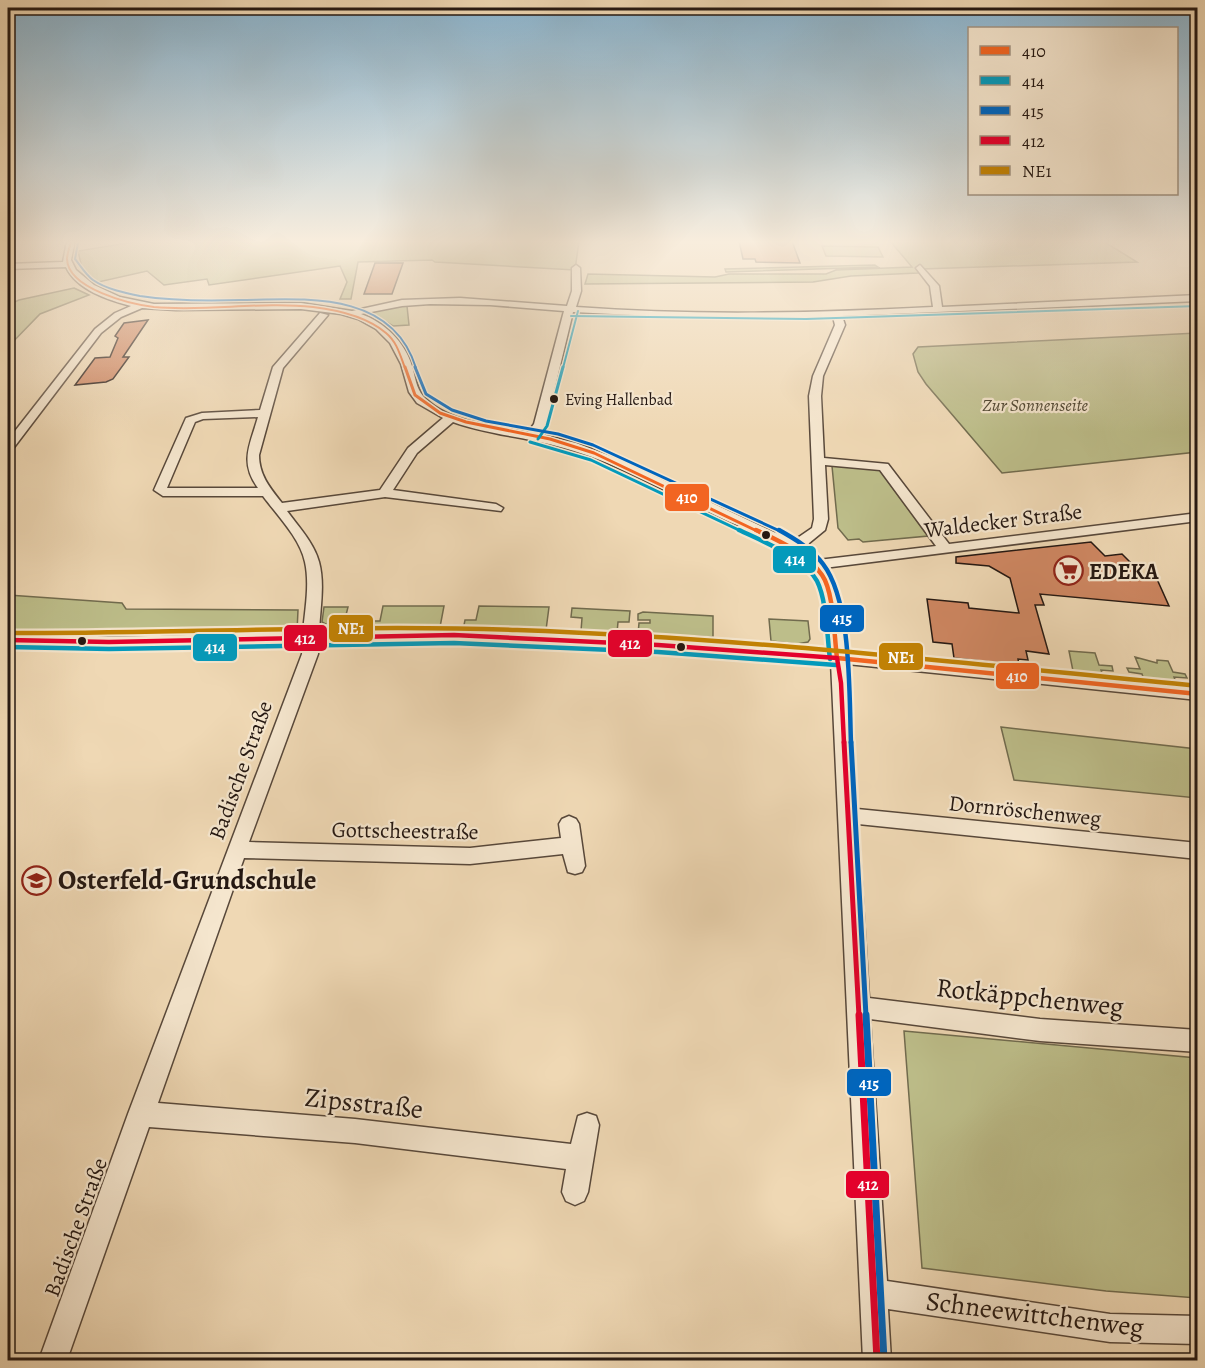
<svg xmlns="http://www.w3.org/2000/svg" width="1205" height="1368" viewBox="0 0 1205 1368" font-family="Alegreya,serif">
<style>
.green{fill:#bdbe8a;stroke:#716b4e;stroke-width:1.5}
.building{fill:#cf8762;stroke:#251812;stroke-width:1.5}
.lines{fill:none;stroke-linecap:round;stroke-linejoin:round}
.minor-casing{stroke:#58483a;stroke-width:3}
.minor{fill:#f5e6ce;fill-rule:evenodd}
.bus-1-far2-casing{stroke:#f5e6ce;stroke-width:4.5}
.bus-1-far1-casing{stroke:#f5e6ce;stroke-width:6}
.bus-1-casing{stroke:#f5e6ce;stroke-width:9}
.bus-2-far2-casing{stroke:#f5e6ce;stroke-width:4.5}
.bus-2-far1-casing{stroke:#f5e6ce;stroke-width:6}
.bus-2-casing{stroke:#f5e6ce;stroke-width:9}
.bus-3-far4-casing{stroke:#f5e6ce;stroke-width:4.5}
.bus-3-far3-casing{stroke:#f5e6ce;stroke-width:6}
.bus-3-far2-casing{stroke:#f5e6ce;stroke-width:9}
.bus-3-far1-casing{stroke:#f5e6ce;stroke-width:10}
.bus-3-casing{stroke:#f5e6ce;stroke-width:11}
.bus-4-far2-casing{stroke:#f5e6ce;stroke-width:9}
.bus-4-far1-casing{stroke:#f5e6ce;stroke-width:10}
.bus-4-casing{stroke:#f5e6ce;stroke-width:11}
.bus-5-casing{stroke:#f5e6ce;stroke-width:9}
.bus-1-far2{stroke:#f26522;stroke-width:2}
.bus-1-far1{stroke:#f26522;stroke-width:3}
.bus-1{stroke:#f26522;stroke-width:4.5}
.bus-2-far2{stroke:#049abb;stroke-width:2}
.bus-2-far1{stroke:#049abb;stroke-width:3}
.bus-2{stroke:#049abb;stroke-width:4.5}
.bus-3-far4{stroke:#0065bd;stroke-width:2}
.bus-3-far3{stroke:#0065bd;stroke-width:3}
.bus-3-far2{stroke:#0065bd;stroke-width:4.5}
.bus-3-far1{stroke:#0065bd;stroke-width:5}
.bus-3{stroke:#0065bd;stroke-width:7}
.bus-4-far2{stroke:#e4002b;stroke-width:4.5}
.bus-4-far1{stroke:#e4002b;stroke-width:5}
.bus-4{stroke:#e4002b;stroke-width:7}
.bus-5{stroke:#c28204;stroke-width:4.5}
.bus-dot{fill:#251812;stroke:#f5e6ce;stroke-width:2}
.labels{text-anchor:middle;stroke-width:4.5;stroke-linejoin:round;paint-order:stroke}
.far-bus-label{font-size:16px;fill:#251812;stroke:#f5e6ce;text-anchor:start}
.far-park-label{font-size:18px;font-style:italic;fill:#534a36;stroke:#f5e6ce}
.street-label{font-size:22px;fill:#251812;stroke:#f5e6ce}
.poi-label{font-size:22px;font-weight:bold;fill:#251812;stroke:#f5e6ce;text-anchor:start}
.near-poi-label{font-size:27px;font-weight:bold;fill:#251812;stroke:#f5e6ce;text-anchor:start}
.near-street-label{font-size:27px;fill:#251812;stroke:#f5e6ce}
.line-badge{stroke:#f5e6ce;stroke-width:2}
.badge-label{font-size:16px;text-anchor:middle;font-weight:bold;fill:#fff}
</style>
<rect width="100%" height="100%" fill="#efd8b4"/>
<filter id="stains"><feTurbulence type="fractalNoise" baseFrequency=".00333" numOctaves="4"/><feColorMatrix values="0 0 0 0 .2 0 0 0 0 .09 0 0 0 0 .02 0 0 0 .5 -.17"/></filter>
<radialGradient id="worn" r=".72"><stop offset=".6" stop-color="#630" stop-opacity="0"/><stop offset="1" stop-color="#630" stop-opacity=".3"/></radialGradient>
<path class="green" d="M140 241H579L575 270 435 262 432 260 358 262 351 299H340L347 282 340 266 209 285 207 279 164 285 147 271 94 283 82 268 78 251Z
M890 241H1103L1137 262 921 269 918 273 851 276 813 282 585 284 588 274 715 277 729 274H826L836 270 912 267Z
M822 246 878 247 883 257 826 256Z
M875 265 878 267 726 272 725 269Z
M74 288 89 295 40 314 8 347V305L19 300Z
M407 306 409 325 393 326 369 312 389 307Z
M1197 333V452L1002 473 926 384 918 372 913 354 918 347Z
M832 466 879 469 928 536 863 542 859 539 848 540 838 528Z
M8 595 122 603 126 609 298 610 297 632 8 633Z
M383 606H444L440 627H450L449 630 369 631V621H380Z
M479 606 549 607 546 630 557 632 463 630 465 620H476Z
M324 607H348L343 627 353 629 343 631 342 629 331 627 322 622Z
M572 608 630 611 629 622H618L617 633H626V635L570 632 581 631 582 618 571 617Z
M643 612 713 616V637L638 634 639 623H650V620H638V614Z
M769 619 808 621 810 639 808 642 797 644 771 641Z
M1069 651 1095 653 1099 665 1112 666 1113 671 1101 670 1104 679 1074 676Z
M1135 657 1157 663V660L1168 661 1173 672 1185 674 1187 678 1174 677 1178 687 1145 683 1142 674 1129 672 1127 668 1140 669Z
M1001 727 1197 749V798L1014 780Z
M904 1031 1197 1058V1298L1106 1291 922 1268Z"/>
<path class="building" d="M739 241H792L800 263 756 262 755 259H743Z
M375 263H403L392 294H364Z
M148 320 123 357H129L113 379 106 382 75 385 95 358 110 357 118 338 115 336 124 323Z
M1091 542 1105 556 1122 554 1144 576 1156 577 1169 606 1040 594 1044 605H1035L1049 654 1026 651 1028 660 1018 659 1019 665 954 658 952 644 933 642 927 599 968 603 969 608 1019 613 1010 578 989 566 956 563V557Z"/>
<g class="lines">
<defs>
<path id="minor" d="M67 241H75L71 260 76 270 94 285 120 297 154 304 301 303 352 311 402 300 460 298 567 306 572 291V268L576 265 580 268 581 291 576 307C695 316 814 313 933 307L930 286 916 268 920 265 939 286 942 307 1198 295V301L842 316 845 325 823 376 821 396 824 458 888 464 949 544 1198 513V521L824 568C841 592 843 625 846 653L1198 688V700L847 664 857 809 1198 843V859L858 824 869 998 1040 1019 1198 1030V1052L1040 1041 870 1019 887 1281 1110 1314 1198 1316V1344L1110 1342 888 1309 891 1360H863L831 662 517 642 387 640 319 642 318 654 249 842 470 848 561 838 559 824 562 819 569 816 576 819 579 824 585 866 582 872 575 874 568 872 563 854 470 864 244 858 158 1103 355 1119 571 1144 578 1116 587 1113 596 1116 599 1125 588 1192 584 1201 575 1205 566 1201 562 1192 566 1169 355 1143 149 1127 67 1360H39L128 1114 302 654 303 642 109 647 8 645V635L109 637 303 632C305 610 310 584 305 562 300 538 277 515 263 496H163L154 490 186 418 202 413 260 410 273 367 320 313 328 315 283 368 259 455C259 475 270 488 282 503L380 490 408 448 443 418 417 403 409 392 401 364 390 343 376 329 358 319 341 314 301 309 176 310 142 308 121 317 101 333 12 450H8V440L95 329 115 313 131 306C108 300 77 290 66 267L8 269V264L63 262ZM430 304 490 305 564 311 534 424 528 432C495 426 447 423 423 396 416 388 415 376 412 366 405 342 384 322 361 314L402 306ZM573 312 674 317H833L835 325 813 376 809 396 814 519 812 528 793 541 616 458 576 443 539 434 546 424ZM258 417C250 445 239 462 258 488H167L195 422 203 419ZM453 422C489 435 527 437 564 448 619 463 668 493 719 517 750 532 791 542 813 572 828 592 827 627 830 652L517 632H319C320 609 325 584 319 562 314 543 298 526 287 511L385 497 501 511 503 508 496 504 393 490 417 453ZM825 465 880 470 936 546 818 560 803 548 825 530 828 519Z"/>
</defs>
<use href="#minor" class="minor-casing"/>
<use href="#minor" class="minor"/>
<defs>
<path id="bus-1-far2" d="M71 241C70 247 67 253 67 259 68 289 130 304 154 307 206 312 261 301 313 307 338 310 366 316 386 333 397 342 400 355 405 368"/>
<path id="bus-1-far1" d="M405 367 415 395 440 413 466 422 550 439 594 453 759 532"/>
<path id="bus-1" d="M756 530C779 541 807 553 822 575 834 592 834 636 837 658
M837 658 1198 694"/>
<path id="bus-2-far2" d="M571 316 806 319 1198 306
M563 368 578 311"/>
<path id="bus-2-far1" d="M538 439 547 426 563 367
M530 442 591 460 743 532"/>
<path id="bus-2" d="M739 530C762 541 805 558 817 581 827 601 827 637 830 659
M8 647 109 649 454 643 658 652 836 665"/>
<path id="bus-3-far4" d="M78 243 75 259C80 265 86 275 93 280 106 289 125 293 140 296 173 301 207 301 240 300 305 299 392 290 416 368"/>
<path id="bus-3-far3" d="M415 367 426 394 452 410 486 421 558 434 593 445 782 532"/>
<path id="bus-3-far2" d="M779 530C795 539 812 549 823 564 852 602 849 695 851 743"/>
<path id="bus-3-far1" d="M851 742 866 1016"/>
<path id="bus-3" d="M866 1015 884 1360"/>
<path id="bus-4-far2" d="M8 640 109 642 454 635 658 645 837 658
M837 658 841 683 844 743"/>
<path id="bus-4-far1" d="M844 742 859 1016"/>
<path id="bus-4" d="M859 1015 877 1360"/>
<path id="bus-5" d="M8 633C178 634 348 624 517 630 745 638 971 664 1198 686"/>
</defs>
<use href="#bus-1-far2" class="bus-1-far2-casing"/>
<use href="#bus-1-far1" class="bus-1-far1-casing"/>
<use href="#bus-1" class="bus-1-casing"/>
<use href="#bus-2-far2" class="bus-2-far2-casing"/>
<use href="#bus-2-far1" class="bus-2-far1-casing"/>
<use href="#bus-2" class="bus-2-casing"/>
<use href="#bus-3-far4" class="bus-3-far4-casing"/>
<use href="#bus-3-far3" class="bus-3-far3-casing"/>
<use href="#bus-3-far2" class="bus-3-far2-casing"/>
<use href="#bus-3-far1" class="bus-3-far1-casing"/>
<use href="#bus-3" class="bus-3-casing"/>
<use href="#bus-4-far2" class="bus-4-far2-casing"/>
<use href="#bus-4-far1" class="bus-4-far1-casing"/>
<use href="#bus-4" class="bus-4-casing"/>
<use href="#bus-5" class="bus-5-casing"/>
<use href="#bus-1-far2" class="bus-1-far2"/>
<use href="#bus-1-far1" class="bus-1-far1"/>
<use href="#bus-1" class="bus-1"/>
<use href="#bus-2-far2" class="bus-2-far2"/>
<use href="#bus-2-far1" class="bus-2-far1"/>
<use href="#bus-2" class="bus-2"/>
<use href="#bus-3-far4" class="bus-3-far4"/>
<use href="#bus-3-far3" class="bus-3-far3"/>
<use href="#bus-3-far2" class="bus-3-far2"/>
<use href="#bus-3-far1" class="bus-3-far1"/>
<use href="#bus-3" class="bus-3"/>
<use href="#bus-4-far2" class="bus-4-far2"/>
<use href="#bus-4-far1" class="bus-4-far1"/>
<use href="#bus-4" class="bus-4"/>
<use href="#bus-5" class="bus-5"/>
</g>
<linearGradient id="sky" x2="0" y2="1"><stop stop-color="#89b6d3"/><stop offset="0.56" stop-color="#f8eddd"/><stop offset="1" stop-color="#f8eddd" stop-opacity="0"/></linearGradient>
<rect width="1205" height="432" fill="url(#sky)"/>
<defs>
<symbol id="supermarket-ring" viewBox="-11 -11 22 22"><circle r="9.5" fill="#f5e6ce" stroke="#8f2418" stroke-width="1.5"/><path d="M-6-5.5h2.5l.6 2H6L4.5 2H-2.5L-4.4-4H-6ZM-1.5 3.2a1.3 1.3 0 1 0 .1 0ZM3 3.2a1.3 1.3 0 1 0 .1 0Z" fill="#8f2418"/></symbol>
<symbol id="school-ring" viewBox="-11 -11 22 22"><circle r="9.5" fill="#f5e6ce" stroke="#8f2418" stroke-width="1.5"/><path d="M0-5L7-2L0 1L-7-2ZM-4 1L0 2.5L4 1V4Q0 6-4 4Z" fill="#8f2418"/></symbol>
</defs>
<g fill-rule="evenodd">
<use href="#supermarket-ring" x="1052" y="554" width="33" height="33"/>
<use href="#school-ring" x="20" y="864" width="33" height="33"/>
</g>
<g class="bus-dot">
<circle cx="554" cy="399" r="5"/>
<circle cx="766" cy="535" r="5"/>
<circle cx="82" cy="641" r="5"/>
<circle cx="681" cy="647" r="5"/>
</g>
<g class="labels">
<g class="far-bus-label">
<text x="565" y="405">Eving Hallenbad</text>
</g>
<g class="far-park-label">
<text x="1035" y="411">Zur Sonnenseite</text>
</g>
<g class="street-label">
<text transform="translate(1003 520) rotate(-7)" y="8">Waldecker Straße</text>
<text transform="translate(240 770) rotate(-70)" y="8">Badische Straße</text>
<text transform="translate(1025 810) rotate(6)" y="8">Dornröschenweg</text>
<text transform="translate(405 830) rotate(1)" y="8">Gottscheestraße</text>
<text transform="translate(75 1227) rotate(-70)" y="8">Badische Straße</text>
</g>
<g class="poi-label">
<text x="1089" y="579">EDEKA</text>
</g>
<g class="near-poi-label">
<text x="58" y="889">Osterfeld-Grundschule</text>
</g>
<g class="near-street-label">
<text transform="translate(1030 997) rotate(6)" y="9">Rotkäppchenweg</text>
<text transform="translate(364 1103) rotate(6)" y="9">Zipsstraße</text>
<text transform="translate(1035 1314) rotate(7)" y="9">Schneewittchenweg</text>
</g>
</g>
<g class="line-badge">
<rect x="664" y="483" width="46" height="29" rx="6" fill="#f26522"/>
<rect x="772" y="545" width="45" height="29" rx="6" fill="#049abb"/>
<rect x="819" y="604" width="46" height="29" rx="6" fill="#0065bd"/>
<rect x="328" y="614" width="46" height="29" rx="6" fill="#c28204"/>
<rect x="283" y="624" width="45" height="28" rx="6" fill="#e4002b"/>
<rect x="607" y="629" width="46" height="29" rx="6" fill="#e4002b"/>
<rect x="192" y="633" width="46" height="29" rx="6" fill="#049abb"/>
<rect x="878" y="642" width="46" height="29" rx="6" fill="#c28204"/>
<rect x="995" y="662" width="45" height="28" rx="6" fill="#f26522"/>
<rect x="846" y="1068" width="46" height="29" rx="6" fill="#0065bd"/>
<rect x="845" y="1170" width="45" height="29" rx="6" fill="#e4002b"/>
</g>
<g class="badge-label">
<text x="687" y="503">410</text>
<text x="795" y="565">414</text>
<text x="842" y="624">415</text>
<text x="351" y="634">NE1</text>
<text x="305" y="644">412</text>
<text x="630" y="649">412</text>
<text x="215" y="653">414</text>
<text x="901" y="663">NE1</text>
<text x="1017" y="682">410</text>
<text x="869" y="1089">415</text>
<text x="868" y="1190">412</text>
</g>
<rect width="1205" height="1368" fill="none" stroke="#efd8b4" stroke-width="30"/>
<rect x="9" y="9" width="1187" height="1350" fill="none" stroke="#251812" stroke-width="3"/>
<rect x="15" y="15" width="1175" height="1338" fill="none" stroke="#251812" stroke-width="1.5"/>
<rect x="968" y="27" width="210" height="168" fill="#f5e6ce" stroke="#a29483" stroke-width="1.5"/>
<rect x="980" y="46" width="30" height="9" fill="#f26522" stroke="#a29483" stroke-width="1.5"/>
<text x="1022" y="57" font-size="18" fill="#251812">410</text>
<rect x="980" y="76" width="30" height="9" fill="#049abb" stroke="#a29483" stroke-width="1.5"/>
<text x="1022" y="87" font-size="18" fill="#251812">414</text>
<rect x="980" y="106" width="30" height="9" fill="#0065bd" stroke="#a29483" stroke-width="1.5"/>
<text x="1022" y="117" font-size="18" fill="#251812">415</text>
<rect x="980" y="136" width="30" height="9" fill="#e4002b" stroke="#a29483" stroke-width="1.5"/>
<text x="1022" y="147" font-size="18" fill="#251812">412</text>
<rect x="980" y="166" width="30" height="9" fill="#c28204" stroke="#a29483" stroke-width="1.5"/>
<text x="1022" y="177" font-size="18" fill="#251812">NE1</text>
<rect width="100%" height="100%" filter="url(#stains)"/>
<rect width="100%" height="100%" fill="url(#worn)"/>
</svg>
